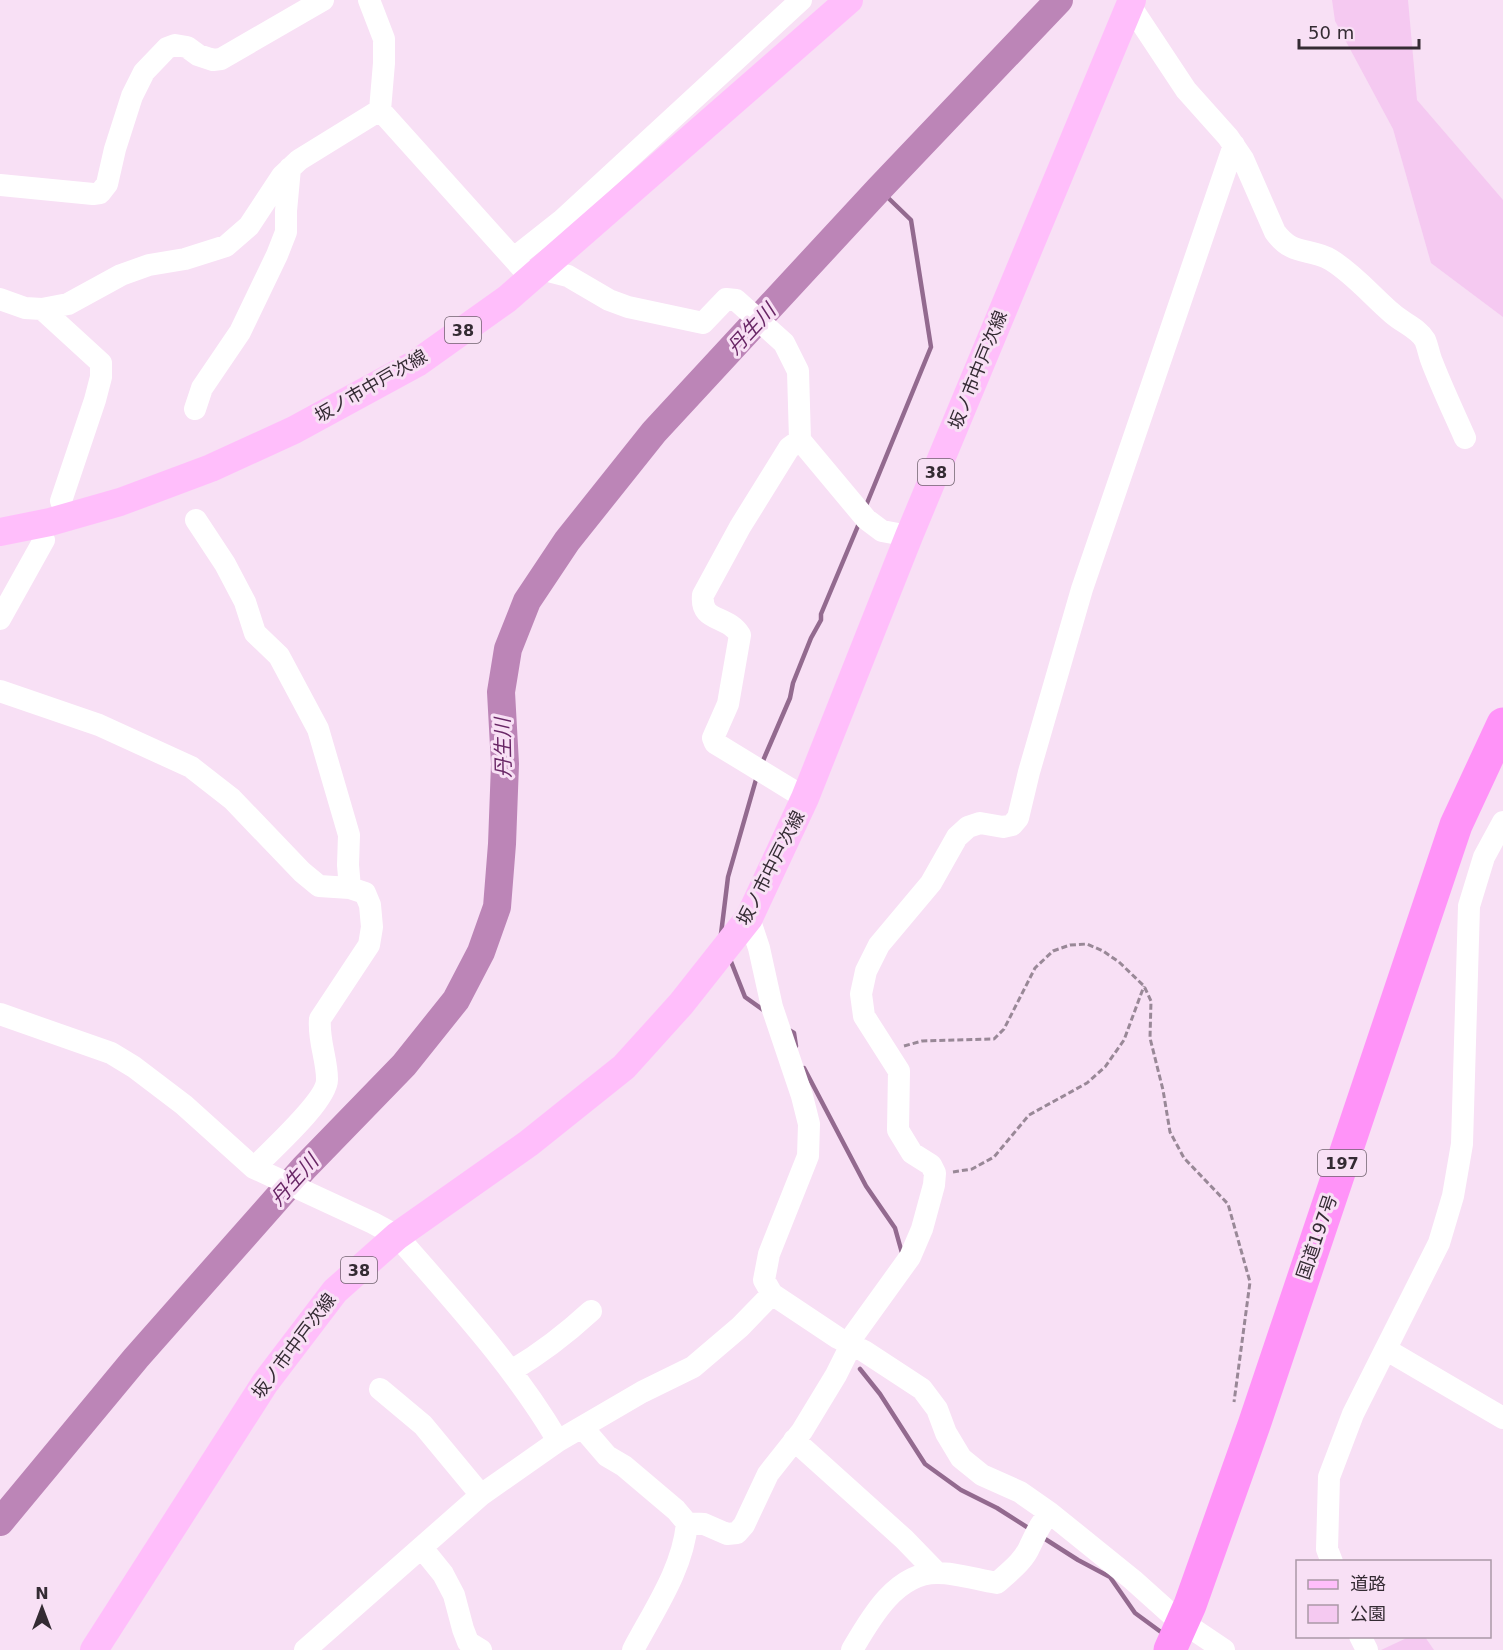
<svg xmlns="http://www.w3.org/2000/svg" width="1503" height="1650" viewBox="0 0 1503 1650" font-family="'DejaVu Sans','Noto Sans JP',sans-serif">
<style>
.green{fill:#f5c9f1}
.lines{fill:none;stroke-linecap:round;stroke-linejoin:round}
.stream{stroke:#936a8f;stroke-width:4.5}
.river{stroke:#bc85b7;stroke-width:28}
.path{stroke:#998897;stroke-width:3;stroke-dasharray:6 3;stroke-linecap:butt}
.minor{stroke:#fff;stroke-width:22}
.major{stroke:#ffbefb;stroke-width:28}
.highway{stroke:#ff93f8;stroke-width:33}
.labels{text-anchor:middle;stroke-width:6;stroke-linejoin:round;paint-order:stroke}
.shield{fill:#f8e0f5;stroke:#6f616d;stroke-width:1.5}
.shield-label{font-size:16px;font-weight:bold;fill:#342b33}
.street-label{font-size:18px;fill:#342b33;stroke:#f8e0f5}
.water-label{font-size:20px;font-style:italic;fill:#682665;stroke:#f8e0f5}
</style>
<rect width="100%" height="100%" fill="#f8e0f5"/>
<path class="green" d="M1332 0H1408L1417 100 1503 200V317L1431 263 1393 129 1335 21Z
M1411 1636 1425 1637 1434 1650H1381Z"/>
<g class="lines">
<path class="stream" d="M865 508 931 347 911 220 879 189
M762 763 790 698 793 683 811 638 821 620V614L860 521
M721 934 728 877 757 776
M730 959 745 997 766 1012
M789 1030 794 1033 796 1046
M804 1068 866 1186 895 1228 902 1253
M860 1369 880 1394 925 1464 961 1490 997 1508 1030 1529
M1042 1537 1078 1560 1110 1577 1135 1613 1165 1635"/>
<path class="river" d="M0 1522 136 1358 304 1168 404 1065 456 1000 481 952 497 907 502 844 505 764 501 692 508 649 527 601 567 541 654 432 879 189 1059 0"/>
<path class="path" d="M904 1046 922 1041 994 1039 1004 1029 1035 968 1053 951 1070 945 1087 944 1103 951 1119 962 1144 986 1151 1001 1150 1038 1163 1090 1170 1132 1184 1158 1228 1204 1250 1282 1234 1402
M953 1172 972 1169 994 1157 1029 1115 1087 1083 1105 1067 1124 1040 1144 986"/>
<path class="minor" d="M1129 4 1186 90 1228 137 1243 159 1275 232C1293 257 1309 247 1331 260 1354 274 1373 297 1393 314 1403 323 1418 328 1425 340 1428 347 1429 355 1432 362 1442 388 1454 413 1465 438
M380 110 522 268
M0 185 93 194 100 193 107 184 115 149 132 96 144 72 167 48 175 45 187 47 198 55 213 60 221 59 323 0
M514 258 561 221 801 0
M541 269 568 276 609 300 628 307 703 323 726 299 736 300 784 343 798 371 800 440 866 519 882 531 909 536
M0 299 25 308 42 309 68 304 121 275 149 265 185 259 226 246 249 226 282 176 299 160 380 110 384 63V39L369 0
M42 309 101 363V377L95 400 61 501
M195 409 202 388 240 332 277 255 286 232V211L290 168
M800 440 789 448 740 527 703 595C700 623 727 614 740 635L728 704 713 738 715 743 805 798
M196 520 225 564 245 602 255 633 279 656 318 729 349 835 348 865 350 888
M0 619 44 540
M0 691 99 725 191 767 232 799 302 872 319 886 350 888 365 893 370 905 372 927 369 945 320 1019C318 1040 327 1059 327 1079 328 1100 269 1152 254 1168
M749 918 759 948 772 1007 802 1096 809 1124 808 1156 769 1254 764 1280 772 1294 838 1338 864 1351 922 1389 937 1409 946 1433 961 1458 982 1475 1020 1492 1050 1513 1133 1580 1172 1615 1224 1650
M0 1014 111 1053 134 1067 184 1105 254 1168 373 1223 397 1236C454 1302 514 1366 558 1441
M848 1343 910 1257 922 1229 934 1185 935 1173 931 1165 912 1153 898 1130 899 1071 864 1016 861 994 866 971 879 945 931 883 957 837 968 827 980 823 1003 827 1012 825 1018 818 1029 772 1082 589 1234 145
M1387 1350 1503 1418
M511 1371C540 1354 566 1334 591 1311
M380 1389 423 1425 481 1495
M582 1427 607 1456 624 1466 676 1510 687 1523C683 1569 654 1610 633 1650
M794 1440 904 1539 937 1573
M687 1523 704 1524 727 1534 737 1533 744 1525 768 1474 802 1431 836 1375 851 1345
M422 1548 443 1574 454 1595 463 1629 468 1642 481 1650
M1332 1562 1327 1549 1329 1477 1353 1414 1439 1243 1453 1196 1462 1144 1469 906 1484 857 1503 822
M1360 1636 1367 1650
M305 1650 481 1495 558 1441 642 1392 693 1367 740 1327 772 1294
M852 1650C870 1619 896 1572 938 1573 957 1573 978 1580 997 1583 1009 1572 1024 1561 1030 1546 1036 1534 1040 1523 1050 1513"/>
<path class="major" d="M0 532 50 522 120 502 211 468 294 430 417 363 507 299 849 0
M94 1650 265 1383 335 1291 397 1236 529 1143 624 1067 681 1004 749 918 805 798 909 536 1132 0"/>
<path class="highway" d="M1170 1650 1190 1605 1254 1425 1456 825 1503 724"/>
</g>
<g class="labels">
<g class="shield">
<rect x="445" y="317" width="36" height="26" rx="4.5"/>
<rect x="918" y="459" width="36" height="26" rx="4.5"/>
<rect x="1318" y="1150" width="48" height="26" rx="4.5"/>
<rect x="341" y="1257" width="36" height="26" rx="4.5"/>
</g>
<g class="shield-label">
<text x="463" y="336">38</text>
<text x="936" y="478">38</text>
<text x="1342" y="1169">197</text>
<text x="359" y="1276">38</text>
</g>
<g class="street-label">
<text transform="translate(978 370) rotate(-68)" y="6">坂ノ市中戸次線</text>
<text transform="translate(371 386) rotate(-30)" y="6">坂ノ市中戸次線</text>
<text transform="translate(771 868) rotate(-63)" y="6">坂ノ市中戸次線</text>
<text transform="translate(1317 1237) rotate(-71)" y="6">国道197号</text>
<text transform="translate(294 1346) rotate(-53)" y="6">坂ノ市中戸次線</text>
</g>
<g class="water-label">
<text transform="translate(751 329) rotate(-47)" y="7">丹生川</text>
<text transform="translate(503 748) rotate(-91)" y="7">丹生川</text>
<text transform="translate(294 1180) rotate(-48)" y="7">丹生川</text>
</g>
</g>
<rect x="1296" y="1560" width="195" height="78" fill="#f8e0f5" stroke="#aa98a7" stroke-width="1.5"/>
<rect x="1308" y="1580" width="30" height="9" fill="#ffbefb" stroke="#aa98a7" stroke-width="1.5"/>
<text x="1350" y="1590" font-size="18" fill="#342b33">道路</text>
<rect x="1308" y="1605" width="30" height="18" fill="#f5c9f1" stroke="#aa98a7" stroke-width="1.5"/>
<text x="1350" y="1620" font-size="18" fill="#342b33">公園</text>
<g transform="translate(42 1608)" stroke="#f8e0f5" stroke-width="4.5" paint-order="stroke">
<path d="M0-4.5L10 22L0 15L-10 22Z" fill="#342b33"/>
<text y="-9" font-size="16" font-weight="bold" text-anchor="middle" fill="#342b33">N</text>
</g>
<path d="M1299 39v9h120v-9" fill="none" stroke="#342b33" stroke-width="3"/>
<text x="1308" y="39" font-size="18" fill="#342b33" stroke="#f8e0f5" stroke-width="4.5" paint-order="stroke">50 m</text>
</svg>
